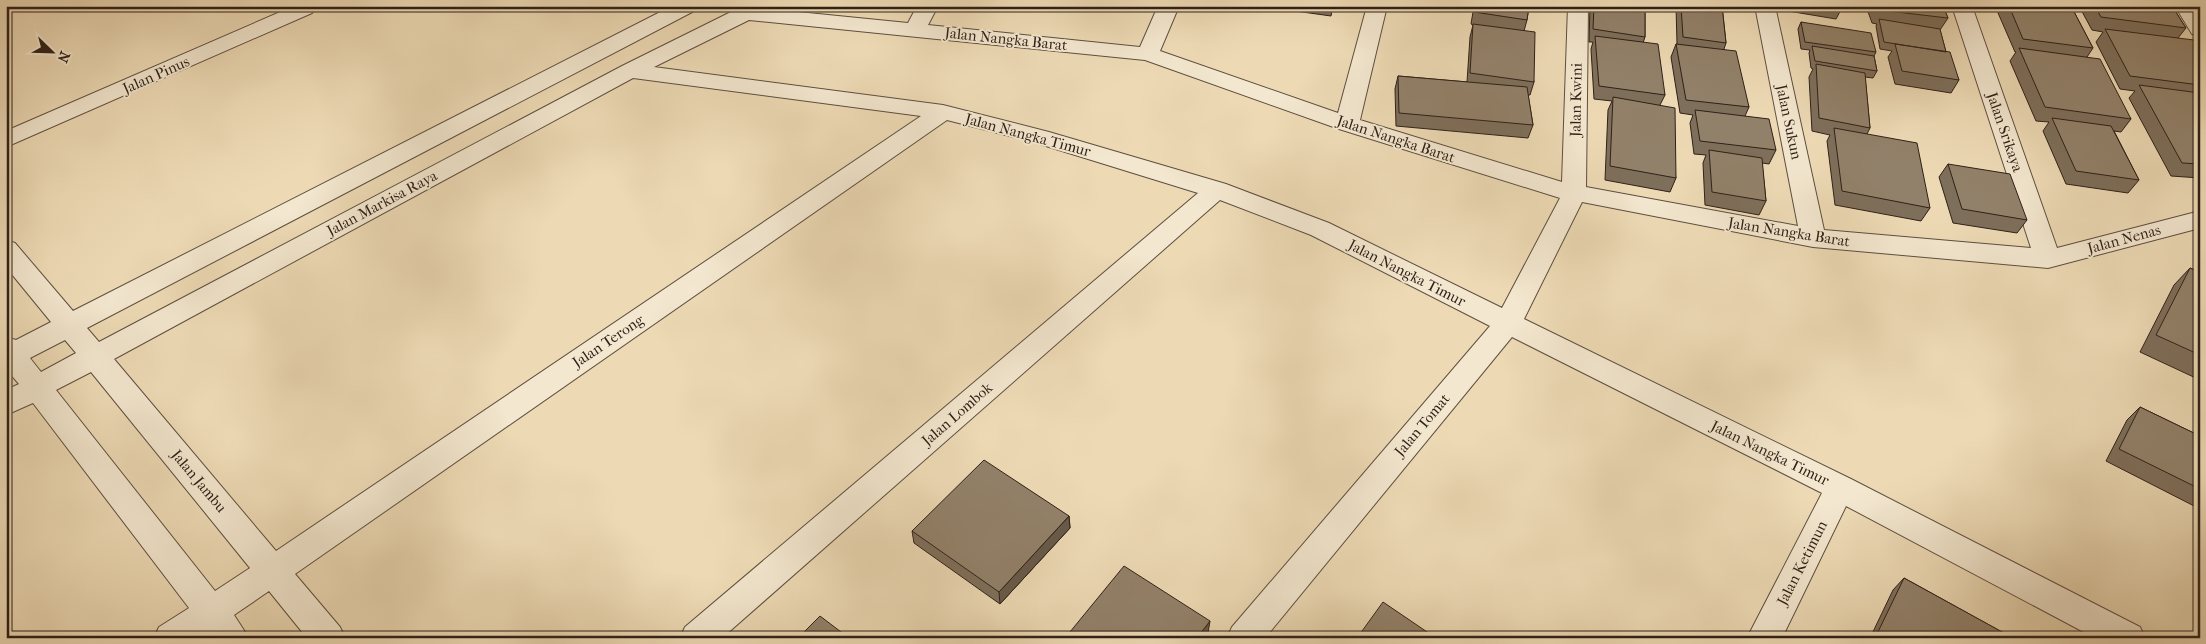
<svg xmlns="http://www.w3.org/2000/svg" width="2206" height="644" viewBox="0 0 2206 644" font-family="'IM FELL French Canon',serif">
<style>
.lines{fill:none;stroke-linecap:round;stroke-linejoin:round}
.street-casing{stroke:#5e4e3f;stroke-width:2}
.street{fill:#f3e7cf;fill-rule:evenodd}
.wall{fill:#7e6f5b;stroke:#2f2018}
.shaded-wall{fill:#665a4a;stroke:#2f2018}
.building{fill:#92816a;stroke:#2f2018}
.labels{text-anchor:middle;stroke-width:4;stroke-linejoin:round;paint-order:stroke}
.street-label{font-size:15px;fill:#2f2018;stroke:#f3e7cf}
</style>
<rect width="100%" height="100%" fill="#eddab5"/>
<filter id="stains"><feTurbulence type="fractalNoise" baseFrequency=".004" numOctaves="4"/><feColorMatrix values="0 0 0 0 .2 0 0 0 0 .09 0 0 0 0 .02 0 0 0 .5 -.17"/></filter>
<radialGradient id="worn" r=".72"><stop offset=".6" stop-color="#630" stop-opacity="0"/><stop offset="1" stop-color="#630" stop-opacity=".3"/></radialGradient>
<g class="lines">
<defs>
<path id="street" d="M294 6H314L315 9 312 13 6 147V131Z
M672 6H699L696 10 87 328 99 342 622 66 743 6H770L768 9 908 23 917 6H938L928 25 1140 47 1158 6H1179L1160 51 1338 113 1367 6H1387L1360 120 1562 182 1568 6H1588L1586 187 1798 226 1755 6H1775L1824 230 2031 248 1952 6H1972L2057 248 2200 211V228L2048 268 1813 247 1582 202 1524 319 1851 479 2140 627 2145 638H2095L1846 506 1782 638H1747L1822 493 1512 337 1265 638H1227L1232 627 1490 326 1311 235 1220 200 722 638H680L685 627 1198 193 1033 142 947 120 295 574 340 627 345 638H307L269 591 234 615 249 638H211L208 633 200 638H154L159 627 189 608 33 403 6 415V390L19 384 6 369V337L16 340 51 322 6 267V240L15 243 73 311ZM749 20 1145 60 1339 129 1560 198 1502 308 1329 223 1226 184 1049 132 943 105 654 67ZM633 78 921 116 276 551 114 359ZM65 340 76 353 41 372 30 358ZM91 372 250 568 215 591 56 390Z
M2175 6H2196L2200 13V35L2192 34Z"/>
</defs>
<use href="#street" class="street-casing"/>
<use href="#street" class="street"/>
</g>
<path class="wall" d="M1281 6H1333L1331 16 1281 9Z
M1474 6H1529L1527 20 1524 31 1534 82 1530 95H1528L1533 125 1528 138 1396 126 1395 89 1398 76 1467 82 1470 37 1473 25 1471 24Z
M1590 6H1645V37L1643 43 1665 95 1660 105 1676 178 1670 192 1605 180 1608 110 1612 101 1594 99 1591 49 1593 42H1589Z
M1676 6H1722L1726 43 1724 49 1749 107 1745 116 1776 150 1769 164 1762 163 1766 201 1759 215 1705 205 1703 163 1706 155 1694 154 1690 123 1693 115 1680 113 1671 57 1676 44H1677Z
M1787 6H1843L1836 19 1788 11Z
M1866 6H1943L1948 18 1940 30 1946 52 1959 80 1951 93 1895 84 1888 57 1892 51 1880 49 1876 26 1877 24 1872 23Z
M1995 6H2071L2093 48 2087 57 2131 119 2121 132 2114 131 2139 180 2128 193 2066 184 2043 131 2049 122 2036 121 2010 61 2016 52H2015Z
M2079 6H2172L2186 28 2178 38 2200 49V178L2171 176 2129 98 2135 91 2120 89 2096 42 2103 32 2092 30Z
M1801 22 1876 52 1874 56 1877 71 1873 78 1865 77 1870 128 1867 134 1930 208 1921 221 1835 205 1827 141 1830 135 1812 131 1809 77 1813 69 1811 68 1809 53 1810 50 1801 49 1798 29Z
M1948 164 2027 220 2017 233 1953 223 1939 177Z
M2190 268 2200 272V380L2140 352 2174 285Z
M2140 407 2200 436V509L2106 461 2127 420Z
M1069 516 1070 528 1000 604 914 543 912 531Z
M1904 578 2013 638H1870L1893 590Z"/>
<path class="shaded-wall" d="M1069 516 1070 528 1000 604 999 592Z
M1210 621 1208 633 1204 638H1197Z"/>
<path class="building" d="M1475 6H1529L1527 20 1474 12Z
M1594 6H1645V37L1593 29Z
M1681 6H1722L1726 43 1683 37Z
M1877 6H1943L1948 18 1879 10Z
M2009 6H2071L2093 48 2023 39Z
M2095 6H2172L2186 28 2101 17Z
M1879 19 1940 29 1946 52 1884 42Z
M1801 22 1871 33 1876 52 1805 42Z
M1473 24 1535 32 1534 82 1470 73Z
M2105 29 2194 40 2200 49V85L2130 76Z
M1595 36 1658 44 1665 95 1599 86Z
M1676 44 1736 51 1749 107 1686 100Z
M1895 44 1950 52 1959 80 1902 71Z
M1812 46 1874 56 1877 71 1815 61Z
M2019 48 2100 59 2131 119 2045 107Z
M1816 64 1865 73 1870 128 1819 118Z
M1398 76 1527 87 1533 125 1399 113Z
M2139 85 2200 93V164L2182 163Z
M1613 97 1675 108 1676 178 1610 166Z
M1695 110 1769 119 1776 150 1700 141Z
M2052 118 2111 126 2139 180 2076 171Z
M1834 128 1917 143 1930 208 1842 191Z
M1709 150 1762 158 1766 201 1712 192Z
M1948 164 2010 174 2027 220 1962 209Z
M2190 268 2200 272V355L2156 335Z
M2140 407 2200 436V489L2119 449Z
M984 460 1069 516 999 592 912 531Z
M1124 566 1210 621 1197 638H1065Z
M1904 578 2013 638H1875Z
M1383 602 1436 638H1357Z
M820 616 849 638H798Z"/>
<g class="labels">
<g class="street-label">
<text transform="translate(1006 39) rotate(6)" y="5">Jalan Nangka Barat</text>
<text transform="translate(156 75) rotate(-24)" y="5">Jalan Pinus</text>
<text transform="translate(1576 100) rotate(-89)" y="5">Jalan Kwini</text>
<text transform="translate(1789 122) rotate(78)" y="5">Jalan Sukun</text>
<text transform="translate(2005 132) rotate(71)" y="5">Jalan Srikaya</text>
<text transform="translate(1028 135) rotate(15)" y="5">Jalan Nangka Timur</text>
<text transform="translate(1396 139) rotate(18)" y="5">Jalan Nangka Barat</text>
<text transform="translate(382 203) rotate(-28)" y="5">Jalan Markisa Raya</text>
<text transform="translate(1789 232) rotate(9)" y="5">Jalan Nangka Barat</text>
<text transform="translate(2124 239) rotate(-15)" y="5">Jalan Nenas</text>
<text transform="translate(1407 273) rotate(27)" y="5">Jalan Nangka Timur</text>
<text transform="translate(608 341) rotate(-34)" y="5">Jalan Terong</text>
<text transform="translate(957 414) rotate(-41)" y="5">Jalan Lombok</text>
<text transform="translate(1422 425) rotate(-50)" y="5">Jalan Tomat</text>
<text transform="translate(1770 453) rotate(26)" y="5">Jalan Nangka Timur</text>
<text transform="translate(199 481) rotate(50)" y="5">Jalan Jambu</text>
<text transform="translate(1802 563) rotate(-63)" y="5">Jalan Ketimun</text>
</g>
</g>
<rect width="2206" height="644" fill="none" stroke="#eddab5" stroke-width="25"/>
<rect x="8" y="8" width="2191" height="629" fill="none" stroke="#2f2018" stroke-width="2.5"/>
<rect x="12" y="12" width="2181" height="619" fill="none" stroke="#2f2018"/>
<g transform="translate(52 52) rotate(113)" stroke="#f3e7cf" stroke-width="4" paint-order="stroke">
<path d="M0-4L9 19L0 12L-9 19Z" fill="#2f2018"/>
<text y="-8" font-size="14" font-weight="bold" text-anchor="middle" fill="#2f2018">N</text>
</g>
<rect width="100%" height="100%" filter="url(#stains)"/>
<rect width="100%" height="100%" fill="url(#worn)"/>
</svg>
